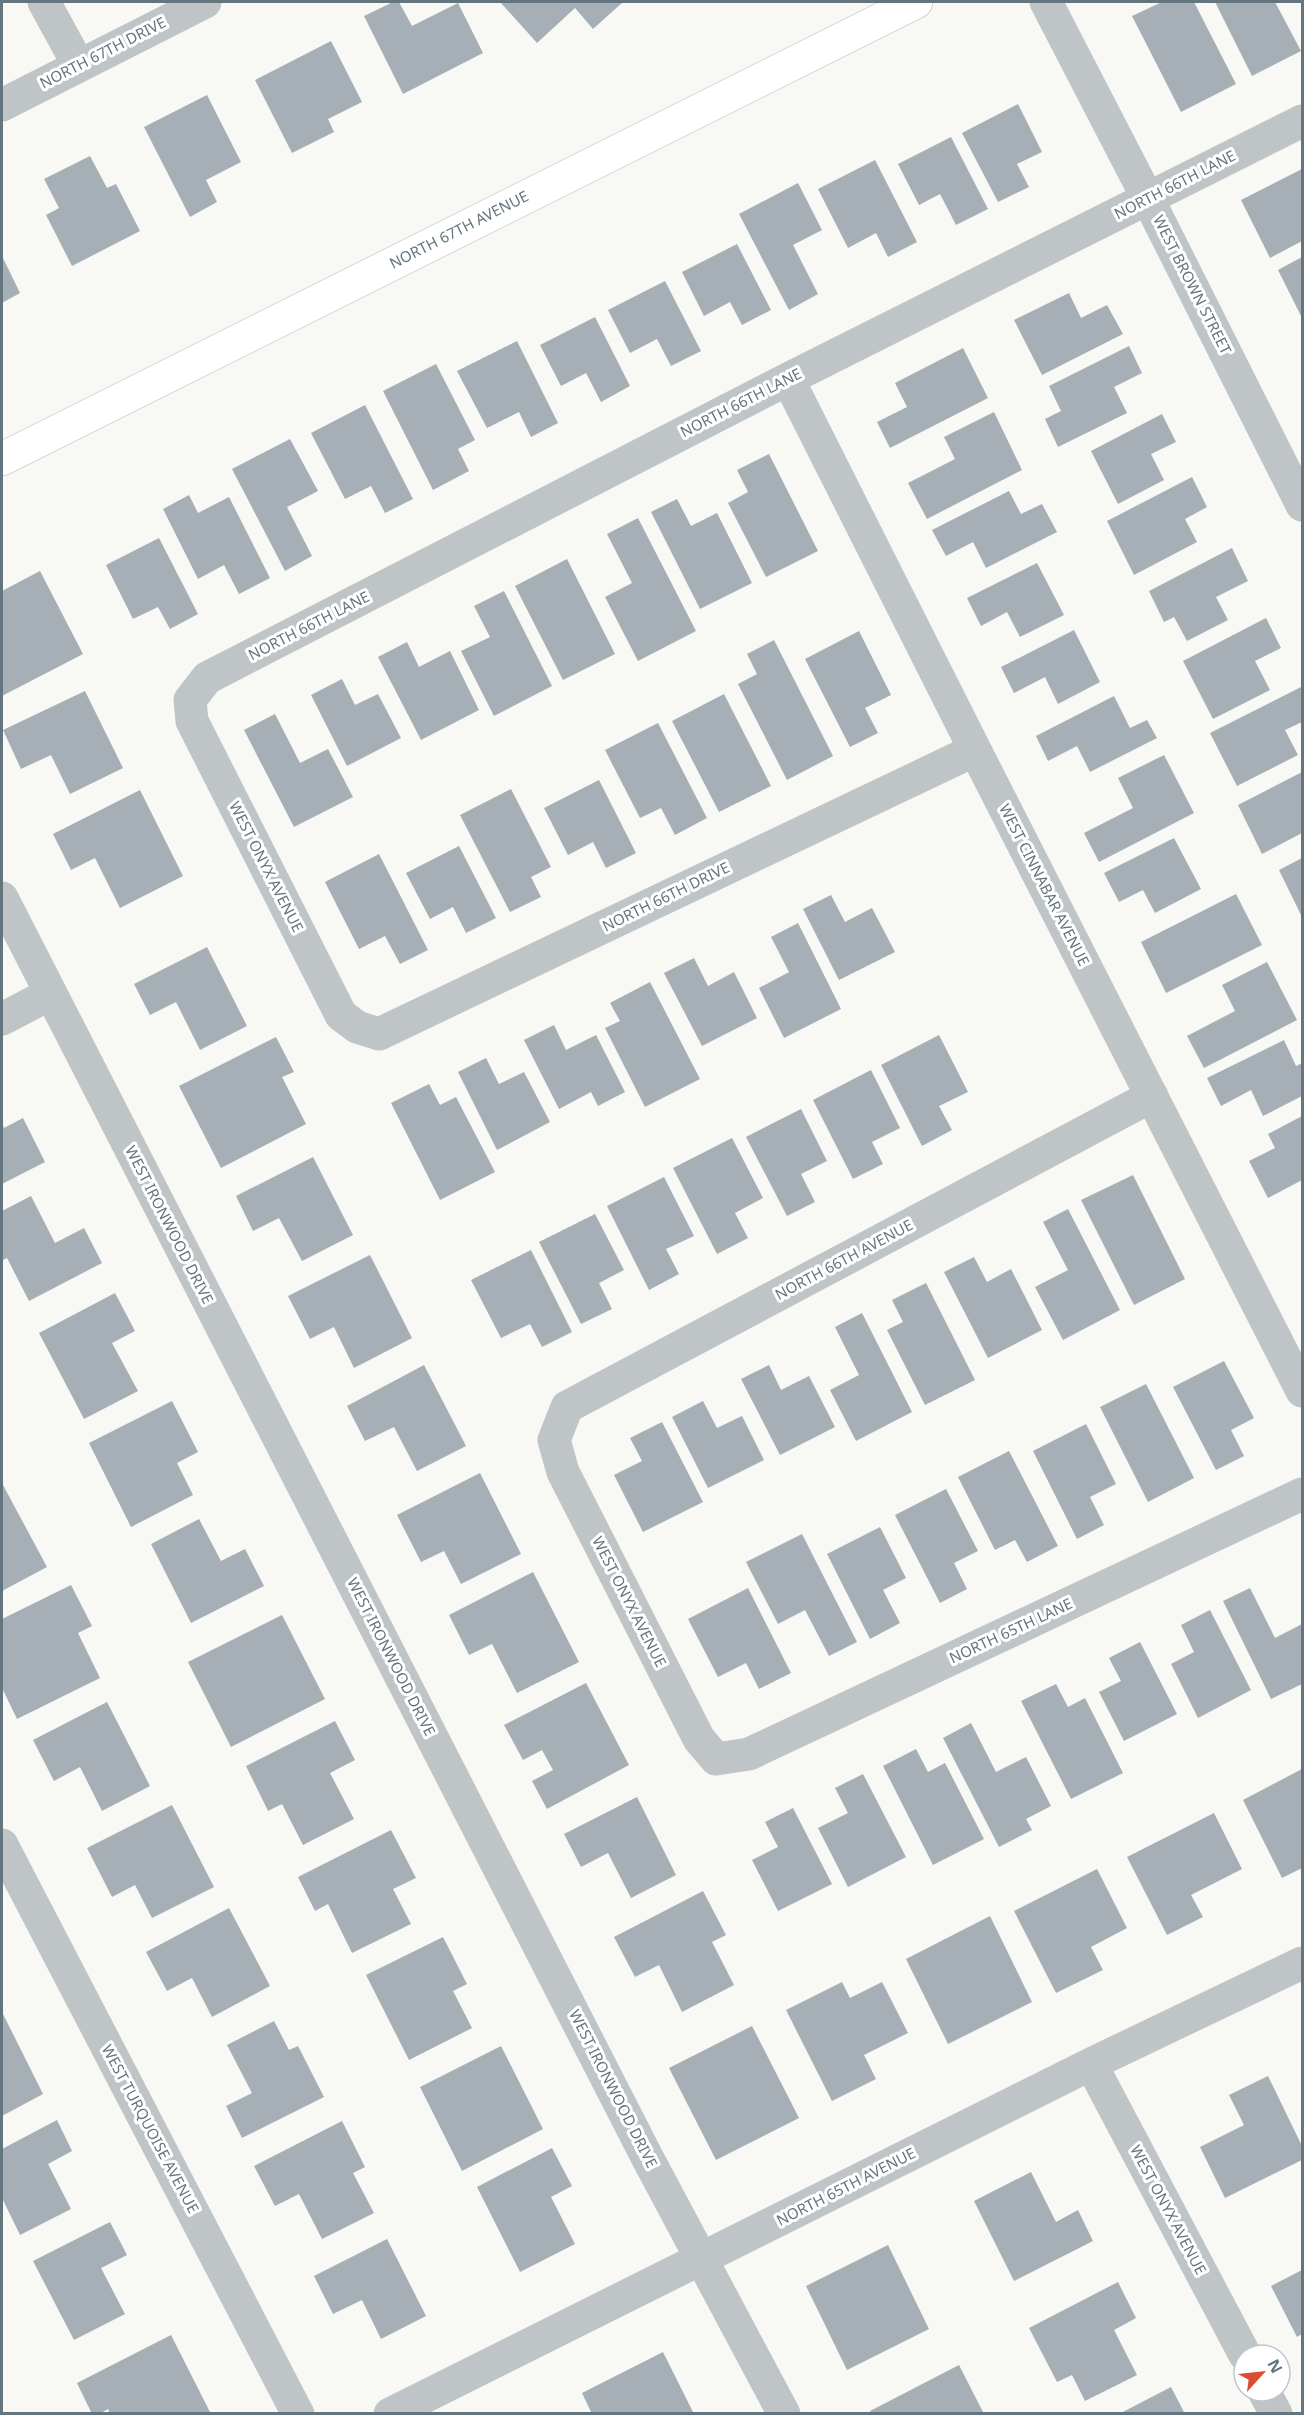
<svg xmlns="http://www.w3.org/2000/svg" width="1304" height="2415" viewBox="0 0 1304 2415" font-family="'Noto Sans',sans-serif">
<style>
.building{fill:#a6afb5}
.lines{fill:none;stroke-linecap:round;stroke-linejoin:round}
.secondary-casing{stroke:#b2b8bc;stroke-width:34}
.street{stroke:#bfc4c7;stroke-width:33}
.secondary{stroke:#fff;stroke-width:33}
.labels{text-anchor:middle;stroke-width:6;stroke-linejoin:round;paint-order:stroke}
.street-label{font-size:15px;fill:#64757f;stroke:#fff}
</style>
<rect width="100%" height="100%" fill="#f8f8f5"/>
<path class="building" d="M393 2H399L412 26 458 3 483 53 403 94 364 16Z
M500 2H623L593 29 575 8 537 43Z
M1162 2H1194L1236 84 1181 112 1132 16Z
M1215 2H1275L1301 51 1252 76Z
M331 41 362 102 328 119 334 132 292 153 255 80Z
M207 95 241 162 206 180 217 202 190 217 144 127Z
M1018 104 1042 152 1017 164 1029 187 998 202 962 133Z
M951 137 988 209 956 225 940 194 919 205 898 164Z
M90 156 107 188 116 184 140 231 72 266 46 215 59 208 44 179Z
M875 160 917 242 888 257 876 233 848 248 818 189Z
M1302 169V241L1270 258 1241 200Z
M798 183 822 230 793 245 818 294 789 310 739 214Z
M737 244 771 310 742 325 730 302 704 316 682 272Z
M2 256 20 293 2 303Z
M1302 257V318L1278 270Z
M665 281 701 351 671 366 657 339 630 353 608 310Z
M1069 293 1081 318 1107 305 1123 334 1042 375 1014 320Z
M595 317 630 386 601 402 586 373 561 386 540 345Z
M517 341 558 423 531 437 519 412 487 428 457 371Z
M1129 346 1142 373 1114 387 1127 413 1058 447 1045 419 1061 411 1049 386Z
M963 348 988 398 890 448 877 422 907 407 895 383Z
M436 364 475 440 458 449 469 471 433 490 383 391Z
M365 405 413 499 385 513 371 486 345 499 311 433Z
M994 412 1022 470 927 519 908 483 955 459 944 437Z
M1162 414 1176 442 1151 454 1164 480 1118 504 1091 451Z
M290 439 318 491 287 507 312 556 285 571 232 469Z
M769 454 818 551 766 577 728 503 748 492 737 470Z
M1192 477 1207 507 1185 519 1197 542 1134 575 1107 521Z
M1009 491 1021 514 1042 504 1057 532 986 568 973 542 946 556 932 530Z
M189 495 198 513 229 497 270 578 239 594 224 565 198 579 163 509Z
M677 499 691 526 717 513 752 583 700 609 651 512Z
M638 518 696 631 638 661 605 597 632 583 607 534Z
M159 538 198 614 170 629 158 607 133 619 106 565Z
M1232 548 1248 581 1216 597 1228 620 1187 641 1174 617 1164 622 1149 591Z
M567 559 615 654 563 680 515 586Z
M1037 563 1064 615 1020 637 1007 612 981 626 967 598Z
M40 571 83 654 2 696V591Z
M504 591 552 686 494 716 461 651 490 637 474 606Z
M1266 618 1281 648 1255 661 1270 690 1213 719 1183 661Z
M1074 630 1100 682 1058 704 1045 677 1014 693 1001 667Z
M859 631 891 695 865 708 878 733 850 747 805 659Z
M774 640 833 756 787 780 738 684 757 674 747 654Z
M407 642 419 667 450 651 479 710 421 740 378 657Z
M342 679 355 705 378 694 401 738 347 766 311 695Z
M1301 687 1302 722 1285 730 1298 755 1237 786 1210 733Z
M85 691 123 768 70 794 51 755 21 769 3 730Z
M724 694 771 786 719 812 672 721Z
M1114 696 1130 728 1147 720 1157 738 1090 772 1077 746 1048 761 1036 736Z
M275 714 300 763 328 749 353 797 294 827 244 730Z
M658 723 707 818 675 835 661 808 640 818 605 750Z
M1164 755 1194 813 1099 862 1084 833 1133 808 1118 778Z
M1302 772V833L1262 854 1238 805Z
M599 780 636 853 606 868 593 842 568 855 544 808Z
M511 789 551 867 531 877 541 897 510 912 460 815Z
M140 790 183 876 120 908 95 858 71 870 53 834Z
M1174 838 1201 889 1155 913 1143 890 1119 902 1104 873Z
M459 846 496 918 466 933 453 907 430 919 406 873Z
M379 854 428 950 400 964 385 936 359 949 325 882Z
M1302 858V917L1279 870Z
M1236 894 1262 945 1166 993 1141 942Z
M831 895 845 922 872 908 895 952 839 980 803 909Z
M798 923 841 1009 784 1038 759 988 789 972 771 937Z
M207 947 247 1026 200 1050 176 1002 150 1015 134 984Z
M694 958 708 986 734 972 757 1018 702 1046 664 973Z
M1267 962 1297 1020 1204 1068 1187 1036 1235 1011 1222 985Z
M650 982 700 1079 645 1107 605 1028 620 1021 610 1003Z
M554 1025 566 1050 596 1035 625 1092 598 1106 591 1092 559 1109 524 1040Z
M939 1035 968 1092 939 1106 952 1130 922 1146 881 1065Z
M276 1037 294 1072 282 1077 306 1124 221 1168 179 1086Z
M1284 1040 1296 1066 1302 1063V1096L1263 1116 1251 1090 1221 1106 1207 1078Z
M486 1058 499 1084 524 1072 550 1122 497 1150 458 1072Z
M871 1070 900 1128 872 1142 883 1164 853 1179 813 1100Z
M429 1084 440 1105 456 1097 495 1172 440 1200 391 1103Z
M801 1109 827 1161 801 1174 815 1202 787 1216 746 1137Z
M1302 1116V1180L1268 1198 1249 1161 1275 1148 1268 1134Z
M23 1118 45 1162 2 1184V1123L4 1128Z
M732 1138 763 1198 735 1213 748 1238 717 1254 673 1168Z
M313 1157 353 1235 302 1261 279 1218 253 1231 236 1196Z
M1133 1175 1185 1279 1134 1305 1081 1200Z
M664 1177 694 1236 666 1249 679 1274 649 1290 607 1206Z
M31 1196 55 1243 84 1228 102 1263 29 1301 7 1258 3 1260 2 1257V1211Z
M1068 1209 1120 1310 1063 1340 1035 1287 1068 1270 1043 1222Z
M595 1214 624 1270 599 1283 612 1309 581 1324 539 1242Z
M531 1250 572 1332 542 1347 530 1324 501 1338 471 1280Z
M370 1255 412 1338 354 1368 334 1327 310 1339 288 1296Z
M974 1257 987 1282 1011 1269 1042 1330 988 1358 944 1272Z
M926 1283 975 1380 925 1405 887 1330 903 1322 892 1300Z
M115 1293 135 1331 112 1343 138 1391 84 1419 39 1333Z
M862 1313 912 1412 856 1441 830 1390 859 1375 835 1327Z
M1224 1361 1254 1418 1231 1430 1244 1456 1216 1470 1173 1387Z
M424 1365 466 1446 417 1471 394 1427 365 1441 347 1406Z
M769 1365 781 1390 809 1376 835 1427 780 1455 741 1379Z
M1146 1384 1194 1478 1148 1502 1100 1407Z
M172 1401 198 1452 177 1463 193 1495 131 1527 89 1443Z
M703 1401 717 1428 742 1416 764 1460 708 1488 672 1417Z
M662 1422 703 1502 643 1532 614 1475 642 1461 630 1438Z
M1086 1424 1116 1484 1090 1497 1104 1525 1077 1539 1033 1451Z
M1009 1451 1058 1546 1027 1562 1015 1540 995 1550 958 1477Z
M480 1473 521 1554 461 1584 444 1551 421 1562 397 1515Z
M3 1485 47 1567 2 1591V1486Z
M946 1489 978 1551 954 1563 967 1589 940 1603 895 1515Z
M199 1519 221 1561 245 1549 264 1586 191 1623 151 1544Z
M880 1527 906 1578 883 1590 900 1623 870 1639 827 1554Z
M802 1534 857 1642 829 1656 805 1610 778 1624 746 1562Z
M533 1572 579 1662 517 1693 492 1644 469 1655 449 1615Z
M71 1585 92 1626 78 1633 100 1678 17 1719 2 1688V1619Z
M748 1588 791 1673 759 1689 746 1663 718 1677 688 1619Z
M1250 1588 1275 1638 1302 1624V1684L1271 1699 1223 1601Z
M1210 1610 1251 1690 1198 1718 1171 1664 1194 1652 1181 1625Z
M282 1615 325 1699 231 1747 188 1662Z
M1140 1642 1177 1714 1124 1741 1099 1692 1121 1681 1109 1658Z
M586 1683 629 1765 547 1809 532 1781 553 1770 542 1750 523 1760 504 1725Z
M1056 1684 1068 1707 1085 1698 1123 1773 1071 1799 1021 1701Z
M107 1702 150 1786 102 1811 80 1767 54 1781 33 1740Z
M335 1721 355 1760 330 1773 354 1819 303 1845 282 1804 268 1811 246 1766Z
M971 1723 996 1772 1026 1757 1051 1806 1026 1819 1032 1830 999 1847 943 1738Z
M916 1749 928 1772 945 1763 984 1839 933 1865 883 1766Z
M1302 1769V1868L1282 1878 1243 1800Z
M863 1774 906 1857 848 1887 818 1828 848 1813 835 1788Z
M637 1797 676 1875 631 1898 608 1853 581 1867 564 1834Z
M172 1805 214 1887 152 1918 135 1885 112 1897 87 1848Z
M793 1808 832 1884 778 1911 752 1860 778 1847 765 1822Z
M1214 1813 1242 1869 1191 1895 1203 1917 1167 1935 1127 1857Z
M391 1830 416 1878 393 1889 411 1924 352 1953 328 1904 315 1911 298 1877Z
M1097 1869 1127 1928 1091 1947 1103 1970 1056 1993 1014 1911Z
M703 1891 726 1935 712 1942 734 1985 682 2012 659 1965 635 1977 614 1937Z
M229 1908 270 1986 212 2017 192 1978 167 1991 146 1952Z
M990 1916 1032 2002 948 2044 906 1959Z
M443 1937 467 1984 453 1991 472 2028 409 2060 366 1975Z
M842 1982 850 1998 882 1982 908 2033 864 2055 876 2079 832 2101 786 2010Z
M2 2012 43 2094 2 2116Z
M274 2021 289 2050 298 2046 324 2097 242 2138 226 2106 252 2093 227 2045Z
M752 2026 799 2118 716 2160 669 2068Z
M501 2046 543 2129 462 2171 420 2087Z
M1268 2076 1302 2146V2160L1225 2198 1200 2147 1244 2125 1229 2095Z
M57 2120 72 2151 48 2164 71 2209 20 2235 2 2198V2149Z
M342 2121 365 2167 353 2173 374 2213 322 2239 299 2194 275 2206 254 2166Z
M552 2148 572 2186 551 2197 575 2244 520 2272 477 2187Z
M1031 2172 1056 2222 1078 2210 1093 2241 1014 2281 974 2201Z
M110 2222 127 2255 101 2268 125 2314 74 2340 33 2261Z
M387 2239 426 2316 381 2339 362 2300 333 2314 314 2276Z
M888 2245 929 2329 847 2370 806 2286Z
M1302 2270V2334L1297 2337 1271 2286Z
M1118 2282 1136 2318 1114 2330 1137 2375 1085 2401 1072 2375 1057 2382 1029 2328Z
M171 2335 211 2414H110L108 2409 99 2414H92L77 2383Z
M663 2352 694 2414H592L582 2393Z
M959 2365 984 2414H871L870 2411Z
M1171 2387 1185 2414H1119Z"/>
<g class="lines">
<defs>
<path id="secondary" d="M2 459 916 2"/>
</defs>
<use href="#secondary" class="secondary-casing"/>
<path class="street" d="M44 2 79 66
M1046 2 1148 199 1302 505
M2 105 205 2
M788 379 975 750 1302 1391
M975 750 379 1034 357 1027 341 1015 192 721 190 700 207 678 788 379 1302 121
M2 898 647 2157 784 2414
M2 1019 50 994
M1152 1096 567 1407 554 1440 563 1472 699 1739 716 1759 749 1754 1302 1494
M2 1845 298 2414
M1091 2064 1245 2355
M1264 2391 1276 2414
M390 2414 1091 2064 1302 1963"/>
<use href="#secondary" class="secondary"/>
</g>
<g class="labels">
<g class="street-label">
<text transform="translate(103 53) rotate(-27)" y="5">NORTH 67TH DRIVE</text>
<text transform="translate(1175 185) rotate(-27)" y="5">NORTH 66TH LANE</text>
<text transform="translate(459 230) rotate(-27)" y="5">NORTH 67TH AVENUE</text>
<text transform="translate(1192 285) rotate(63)" y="5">WEST BROWN STREET</text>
<text transform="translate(741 403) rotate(-27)" y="5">NORTH 66TH LANE</text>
<text transform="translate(309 626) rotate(-27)" y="5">NORTH 66TH LANE</text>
<text transform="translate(266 867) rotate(63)" y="5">WEST ONYX AVENUE</text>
<text transform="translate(1044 885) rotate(63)" y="5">WEST CINNABAR AVENUE</text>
<text transform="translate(666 897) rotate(-26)" y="5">NORTH 66TH DRIVE</text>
<text transform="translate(169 1225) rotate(63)" y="5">WEST IRONWOOD DRIVE</text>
<text transform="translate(844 1260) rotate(-28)" y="5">NORTH 66TH AVENUE</text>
<text transform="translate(629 1602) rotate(63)" y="5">WEST ONYX AVENUE</text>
<text transform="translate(1011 1631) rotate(-25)" y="5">NORTH 65TH LANE</text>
<text transform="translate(391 1657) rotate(63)" y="5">WEST IRONWOOD DRIVE</text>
<text transform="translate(613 2089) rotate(63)" y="5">WEST IRONWOOD DRIVE</text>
<text transform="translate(150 2129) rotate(62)" y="5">WEST TURQUOISE AVENUE</text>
<text transform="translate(846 2187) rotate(-27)" y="5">NORTH 65TH AVENUE</text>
<text transform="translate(1168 2210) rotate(62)" y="5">WEST ONYX AVENUE</text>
</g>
</g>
<rect width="1304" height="2415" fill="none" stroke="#64757f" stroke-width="6"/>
<g transform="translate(1262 2373) rotate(63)"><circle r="28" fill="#ffffff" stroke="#c1c8cc" stroke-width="1.5"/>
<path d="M0-4.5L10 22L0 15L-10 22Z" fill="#dc4c31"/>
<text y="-9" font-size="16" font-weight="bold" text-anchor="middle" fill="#64757f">N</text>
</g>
</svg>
